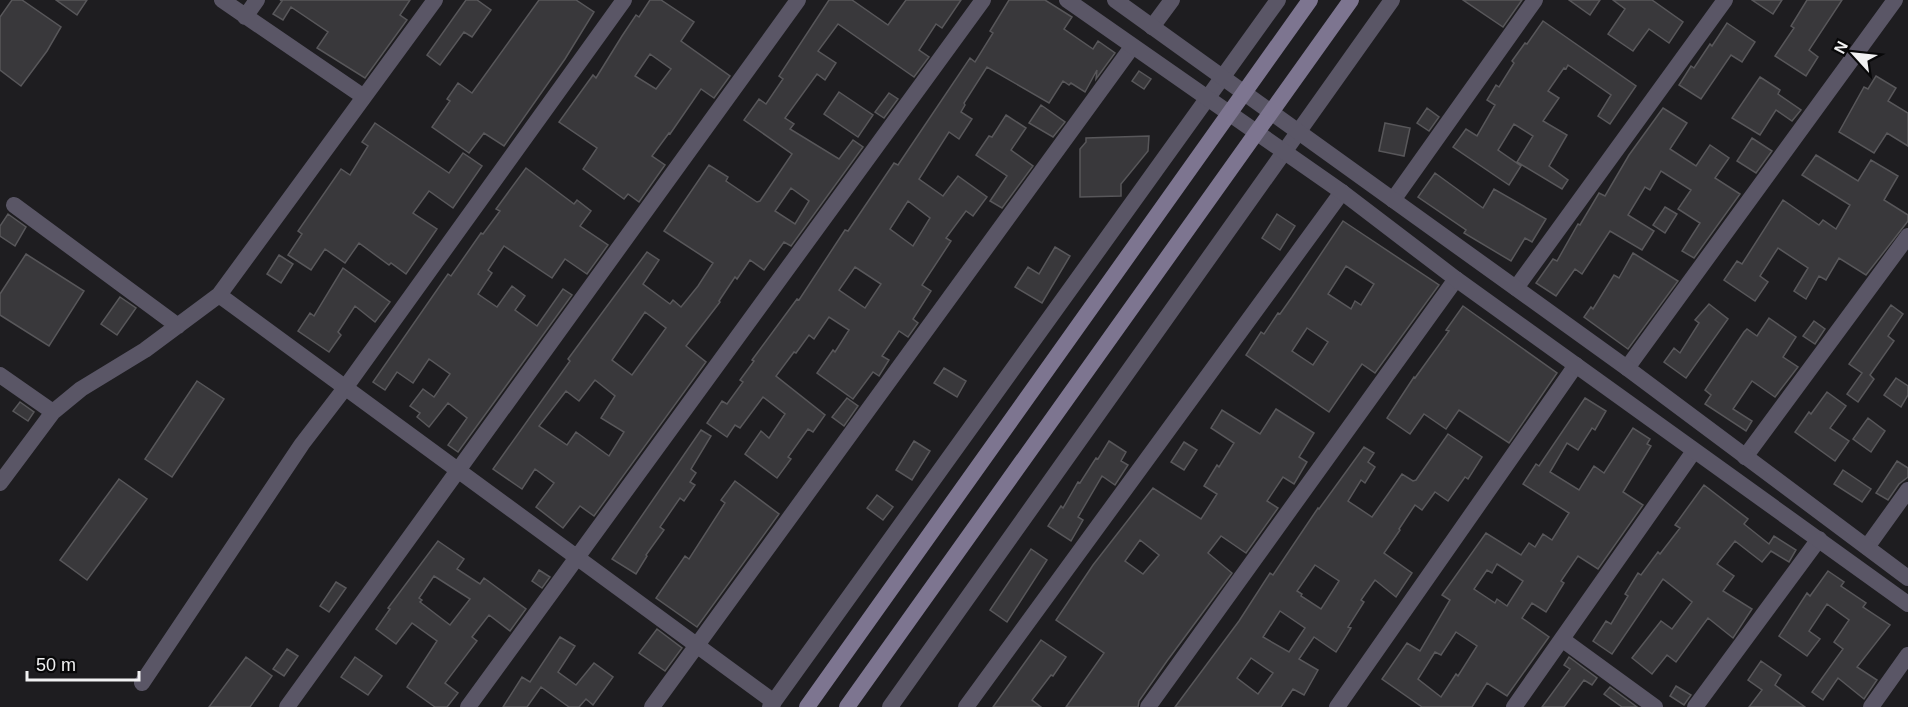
<svg xmlns="http://www.w3.org/2000/svg" width="1908" height="707" viewBox="0 0 1908 707" font-family="Arial,sans-serif">
<style>
.building{fill:#39383b;stroke:#58575a;stroke-width:1.5;fill-rule:evenodd}
.lines{fill:none;stroke-linecap:round;stroke-linejoin:round}
.minor{stroke:#5a5666;stroke-width:16}
.tertiary{stroke:#5a5666;stroke-width:16}
.secondary{stroke:#7d7590;stroke-width:16}
</style>
<rect width="100%" height="100%" fill="#1e1d20"/>
<path class="building" d="M12 0H22L61 27 47 51 21 86 0 70V17Z
M56 0H87L77 15Z
M280 0H410L400 15 407 20 365 78 317 48 328 32 291 7 283 20 273 14 282 1Z
M466 0H477L491 10 472 37 464 32 440 65 427 55Z
M539 0H576L594 12 565 59 504 146 484 133 469 153 432 127 450 101 447 99 458 83 472 93Z
M650 0H661L694 22 681 41 730 76 714 98 701 89 670 134 669 133 652 156 665 165 639 202 628 194 624 199 583 169 597 148 559 122 593 75 596 78 622 36 636 15 639 17ZM650 54 671 69 656 89 635 76Z
M829 0H852L888 25 906 0H961L942 28 936 24 919 50 929 57 914 77 838 24 818 51 836 63 825 80 817 74 785 118 794 124 790 129 839 159 853 140 863 147 791 246 784 242 764 270 750 260 737 279 735 277 719 301 720 302 686 346 706 362 594 516 580 506 563 528 536 507 554 483 535 469 522 489 493 469 570 361 568 359 647 252 659 260 643 284 670 304 673 300 681 307 698 286 713 263 664 231 709 165 728 177 726 181 757 202 760 201 792 154 744 120 759 99 766 104 783 79 779 76ZM791 188 809 201 795 224 775 211ZM645 312 666 328 632 375 612 360ZM595 380 615 396 601 418 624 432 609 456 576 432 567 445 539 426 566 391 579 401Z
M1009 0H1045L1072 17 1064 29 1093 49 1098 41 1115 53 1096 79 1097 70 1085 92 1071 83 1069 85 1063 81 1049 103 987 67 964 103 965 105 961 112 972 119 959 139 949 132 919 179 943 196 958 176 987 197 973 216 966 211 946 238 951 241 922 285 931 291 913 319 918 323 908 337 899 331 882 356 889 360 879 376 873 372 853 399 817 373 833 350 835 352 849 330 829 317 814 339 809 335 796 353 794 352 776 376 825 415 813 432 808 429 788 457 791 459 777 478 745 454 761 431 769 438 785 414 763 397 740 428 735 425 727 437 707 423 722 401 727 404 743 382 740 380 754 361 752 360 797 299 799 300 845 230 848 231 894 163 898 165 970 58 975 62 993 33 990 31ZM908 201 930 218 913 246 890 229ZM855 267 881 284 865 308 839 290Z
M1463 0H1522L1503 27Z
M1569 0H1600L1590 15Z
M1613 0H1652L1683 22 1669 43 1649 29 1633 51 1608 34 1625 9Z
M1752 0H1782L1773 14Z
M1807 0H1842L1809 50 1818 57 1806 76 1775 56 1794 28 1791 26Z
M1543 21 1636 86 1610 124 1598 116 1611 95 1568 65 1566 69 1564 68 1548 91 1559 98 1543 121 1567 135 1549 166 1568 180 1562 189 1517 162 1533 136 1514 124 1498 150 1521 166 1509 185 1453 147 1466 129 1477 136 1495 105 1487 100 1496 85 1499 87 1514 63 1512 61 1525 43 1527 44Z
M1727 23 1755 42 1742 62 1731 55 1701 99 1679 85 1691 66 1694 68 1710 44 1712 46Z
M1139 71 1151 79 1144 89 1132 81Z
M1876 76 1896 88 1888 101 1908 113V146L1887 133 1874 153 1839 132 1864 87 1868 89Z
M1760 77 1780 90 1778 94 1801 110 1792 121 1776 110 1760 135 1732 118Z
M839 92 873 115 858 137 824 114Z
M889 93 898 99 884 118 875 112Z
M1041 105 1065 122 1053 137 1029 123Z
M1427 108 1439 117 1429 131 1417 123Z
M1663 108 1687 123 1670 149 1696 166 1710 145 1729 158 1715 178 1740 194 1694 258 1682 251 1700 223 1678 209 1691 190 1661 171 1650 190 1645 187 1628 215 1654 231 1642 250 1610 231 1582 274 1575 269 1556 296 1536 283 1553 259 1557 261 1578 224 1580 225 1599 193 1605 196 1629 155Z
M1006 115 1026 128 1011 150 1033 166 1002 208 990 201 1007 176 976 155 989 136 992 137Z
M375 123 449 173 463 153 482 166 453 208 429 191 413 213 437 229 406 274 391 263 389 265 359 243 345 263 325 249 311 270 288 255 302 234 298 231 341 169 350 175 368 146 362 142Z
M1385 123 1410 128 1404 156 1379 151Z
M1149 136 1148 151 1121 184V196L1080 197V149L1086 142V138Z
M1752 138 1772 151 1756 173 1737 161Z
M1816 155 1858 181 1871 160 1898 176 1884 200 1908 215V221L1866 275 1839 258 1826 280 1819 276 1806 299 1794 291 1808 268 1778 248 1760 276 1768 282 1755 301 1724 280 1737 261 1742 264 1783 200 1819 225 1823 220 1836 229 1850 205 1802 175Z
M526 168 574 204 577 200 591 211 580 226 608 245 587 274 565 259 552 278 504 246 488 270 492 273 478 294 497 307 512 286 525 296 515 310 537 326 563 289 572 295 458 452 448 445 467 418 448 403 429 427 417 417 420 413 410 406 423 389 434 397 450 374 429 359 413 383 397 372 385 390 373 382 448 274 451 276 481 233 483 234 500 211 496 209Z
M1435 173 1483 208 1494 189 1546 219 1532 242 1525 238 1511 261 1464 233 1466 230 1418 197Z
M1665 207 1677 214 1665 233 1653 225Z
M8 214 26 227 15 246 0 236V226Z
M1277 214 1295 226 1280 250 1262 238Z
M1343 221 1439 285 1375 373 1362 364 1329 412 1246 355 1261 332 1264 334 1278 313 1280 314 1292 297ZM1346 266 1374 284 1361 305 1355 301 1351 309 1328 294ZM1307 328 1328 342 1313 365 1292 351Z
M1055 247 1070 256 1042 303 1015 287 1028 267 1039 274Z
M1633 253 1678 281 1628 349 1584 317 1591 307 1593 309 1614 275 1619 278Z
M26 254 84 291 49 346 0 315V294Z
M279 255 293 264 281 283 267 274Z
M343 268 390 302 375 322 355 306 338 332 341 335 329 352 298 331 310 313 314 316Z
M120 297 136 308 117 335 101 324Z
M1709 304 1728 319 1686 378 1664 362 1674 348 1680 353 1699 323 1695 320Z
M1891 305 1903 314 1888 336 1894 341 1870 375 1874 379 1858 402 1847 394 1862 373 1849 364Z
M1463 306 1557 373 1509 443 1459 410 1446 429 1424 414 1410 434 1387 418 1414 377 1415 378 1449 331 1446 330Z
M1769 318 1796 337 1783 357 1798 367 1775 397 1752 381 1733 409 1752 421 1746 431 1705 404 1711 395 1705 390 1744 332 1747 329 1757 336Z
M1814 321 1825 329 1815 344 1803 336Z
M944 368 966 381 957 397 934 383Z
M1896 378 1908 386V395L1901 407 1884 395Z
M197 381 224 399 172 477 145 459Z
M1827 392 1846 406 1830 428 1849 441 1835 461 1795 432 1809 412 1811 414Z
M847 398 858 406 844 426 832 417Z
M1585 398 1606 411 1595 430 1592 428 1578 450 1567 443 1550 472 1579 490 1594 466 1604 473 1633 428 1650 439 1647 444 1651 446 1623 492 1643 505 1598 569 1578 556 1561 581 1564 583 1546 612 1532 603 1522 618 1549 637 1507 696 1487 683 1472 707H1422L1382 679 1407 643 1420 651 1450 600 1442 595 1486 533 1521 555 1529 543 1535 547 1543 534 1552 540 1569 513 1523 484 1536 464 1539 466ZM1497 564 1523 581 1507 606 1497 599 1495 603 1474 589 1487 570 1492 573ZM1456 632 1477 646 1458 676 1456 674 1441 697 1418 679 1435 652 1441 655Z
M20 402 34 412 28 421 13 411Z
M1276 409 1314 433 1299 457 1307 462 1294 484 1283 477 1267 501 1278 508 1246 553 1221 536 1208 553 1232 573 1167 661 1139 701 1138 707H1066L1104 653 1056 620 1093 565 1153 488 1201 519 1217 494 1204 486 1217 465 1219 467 1234 443 1211 428 1222 410 1260 434ZM1140 540 1159 555 1143 574 1125 561Z
M1868 418 1885 431 1871 452 1853 439Z
M701 430 711 436 691 469 696 473 690 482 695 485 684 501 680 498 660 527 664 530 646 555 647 556 636 574 612 559Z
M1448 434 1482 457 1468 479 1465 477 1448 501 1435 492 1422 510 1415 505 1399 529 1400 530 1384 553 1412 573 1396 597 1375 580 1361 600 1364 602 1348 627 1351 628 1336 652 1314 637 1299 659 1318 670 1304 695 1293 689 1281 707H1175L1239 621 1270 573 1273 575 1318 508 1319 509 1364 447 1374 453 1368 462 1375 467 1365 483 1361 480 1348 501 1372 517 1402 474 1413 481 1416 480ZM1315 565 1339 581 1321 609 1301 596 1302 594 1297 591ZM1280 611 1305 628 1289 652 1263 637ZM1251 658 1273 673 1258 694 1237 678Z
M914 441 930 451 912 480 896 470Z
M1109 441 1126 452 1121 461 1128 465 1115 485 1102 476 1078 517 1083 520 1071 541 1048 526 1061 506 1063 508 1078 482 1080 483 1096 458 1098 459Z
M1184 442 1197 450 1184 470 1171 462Z
M1897 461 1908 468V477L1899 484 1888 500 1876 493Z
M1843 470 1871 489 1862 502 1834 484Z
M119 479 147 499 87 580 60 560Z
M735 481 779 514 697 627 656 598 685 556 689 559 725 503 721 500Z
M1704 485 1748 519 1744 524 1769 544 1774 536 1796 550 1789 562 1771 551 1762 562 1735 541 1717 564 1734 576 1723 591 1752 609 1733 638 1708 618 1676 662 1667 655 1652 674 1632 658 1661 621 1672 629 1692 602 1663 579 1612 654 1593 641 1606 621 1611 624 1628 596 1625 594 1638 573 1641 575 1658 552 1660 554 1680 528 1675 525Z
M877 495 893 507 883 520 867 508Z
M438 541 464 559 457 569 480 584 484 578 526 609 510 631 489 615 472 637 477 641 445 683 458 693 447 707H435L407 687 437 641 412 623 396 644 376 629 390 609 388 608ZM434 576 470 599 450 625 420 602 422 600 419 598Z
M1031 549 1047 560 1007 622 990 610Z
M539 570 550 577 542 588 532 581Z
M1828 571 1844 582 1841 586 1866 603 1863 607 1890 625 1857 667 1877 680 1864 699 1838 678 1823 700 1812 692 1843 649 1834 642 1849 620 1827 604 1809 631 1820 639 1807 656 1779 636 1807 593 1810 596Z
M336 582 346 588 329 612 320 606Z
M657 629 682 648 665 671 639 653Z
M560 637 575 646 558 672 576 685 594 663 613 677 593 705 586 699 579 707H569L541 687 527 707H503L522 677 530 682Z
M1041 640 1066 657 1053 676 1051 675 1032 700 1041 707H993Z
M287 649 298 656 284 676 273 669Z
M246 657 272 676 250 707H209Z
M355 657 382 676 368 695 341 677Z
M1569 657 1597 678 1592 685 1584 680 1564 707H1542L1570 669 1564 665Z
M1761 661 1781 675 1775 685 1805 707H1749L1762 690 1748 680Z
M1676 686 1691 695 1684 705 1670 696Z
M1610 687 1637 707H1622L1604 694Z"/>
<g class="lines">
<path class="minor" d="M222 0 364 97
M245 17 257 0
M1152 27 1172 0
M1393 200 1535 0
M14 205 178 326
M1516 288 1725 0
M219 295 774 702
M1627 368 1895 0
M0 375 53 412 81 389 145 350 219 295 435 0
M1745 457 1908 236
M0 483 53 412
M1867 547 1908 490
M1563 640 1655 707
M142 683 302 444 345 388 624 0
M287 707 798 0
M468 707 983 0
M652 707 1132 47
M770 707 1278 0
M890 707 1392 0
M966 707 1342 192
M1148 707 1456 279
M1337 707 1576 365
M1514 707 1694 451
M1695 707 1819 539
M1871 707 1908 655"/>
<path class="tertiary" d="M1067 0 1342 192 1456 279 1908 604
M1115 0 1627 368 1908 578"/>
<path class="secondary" d="M807 707 1310 0
M847 707 1351 0"/>
</g>
<g transform="translate(1854 54) rotate(297)" stroke="#080809" stroke-width="4.5" paint-order="stroke">
<path d="M0-4.5L10 22L0 15L-10 22Z" fill="#f1f1f2"/>
<text y="-9" font-size="16" font-weight="bold" text-anchor="middle" fill="#f1f1f2">N</text>
</g>
<path d="M27 671v9h112v-9" fill="none" stroke="#f1f1f2" stroke-width="3"/>
<text x="36" y="671" font-size="18" fill="#f1f1f2" stroke="#080809" stroke-width="4.5" paint-order="stroke">50 m</text>
</svg>
